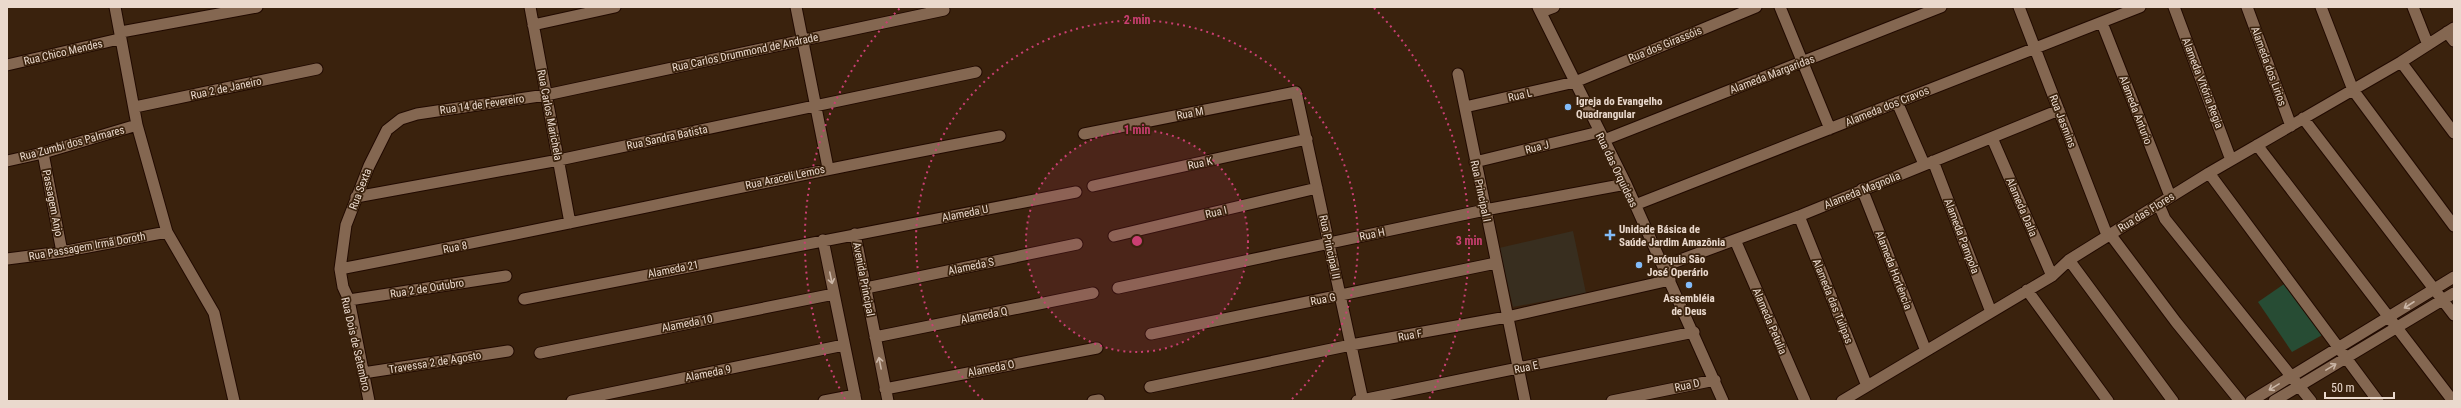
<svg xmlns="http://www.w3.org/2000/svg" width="2461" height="408" viewBox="0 0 2461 408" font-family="'Roboto Condensed',sans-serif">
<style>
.education{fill:#382e1f}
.green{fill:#274c34}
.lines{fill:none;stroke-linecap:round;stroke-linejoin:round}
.minor-casing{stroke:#210a00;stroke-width:13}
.minor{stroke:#846751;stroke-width:11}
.oneway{stroke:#cbb7a8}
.ring{fill:none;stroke:#ca3f72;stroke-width:2;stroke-dasharray:2 4}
.poi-dot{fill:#82bcfa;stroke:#3a220d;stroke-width:1.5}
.labels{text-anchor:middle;stroke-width:3.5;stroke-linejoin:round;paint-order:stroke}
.street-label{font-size:11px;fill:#ead9cd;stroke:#3a220d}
.poi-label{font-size:11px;font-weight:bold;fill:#ead9cd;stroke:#3a220d;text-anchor:start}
.centre{fill:#ca3f72;stroke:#3a220d;stroke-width:2}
.ring-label{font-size:12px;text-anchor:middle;font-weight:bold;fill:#ca3f72;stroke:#3a220d;stroke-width:3.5;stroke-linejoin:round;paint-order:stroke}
</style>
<rect width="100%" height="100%" fill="#3a220d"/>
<path class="education" d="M1573 231 1586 293 1513 307 1499 248Z"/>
<path class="green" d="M2287 282 2324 334 2292 352 2258 302Z"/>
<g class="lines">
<defs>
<path id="minor" d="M115 7 137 125 167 232 214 313 234 401
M530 7 570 223
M796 7 828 168
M1538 7 1626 184 1723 401
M1780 7 1830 129
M2019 7 2107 235
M2174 7 2231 160
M2247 7 2291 126
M2321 7 2353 90 2454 226
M2413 7 2428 45
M1541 12 1554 7
M2102 23 2170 196
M533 25 615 7
M121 32 257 7
M2447 32 2454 41
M2401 62 2454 133
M7 65 119 39
M1458 74 1525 401
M1897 102 1924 164
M135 107 317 69
M1465 107 1575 82 1756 7
M2303 118 2454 315
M1084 134 1296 92 1363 401
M1992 138 2052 276
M1604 140 1941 7
M2257 145 2453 401
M43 153 62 252
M7 161 43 153 137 125
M1933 161 1991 312
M1475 162 1599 132
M2209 173 2378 401
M1093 186 1307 139
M1862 189 1926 351
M356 197 559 160 976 72
M1635 205 2140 7
M2159 205 2165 219 2311 401
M1799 216 1867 386
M855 234 888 401
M2110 234 2176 322 2240 401
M1114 236 1317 188
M823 240 856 401
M1735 240 1805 401
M7 259 62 252 167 232
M2069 260 2173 401
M1664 266 1799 216 2059 110
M340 269C560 227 779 177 1000 136
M866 288 1077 244
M1118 288 1485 210 1626 184
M2027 290 2108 401
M524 299 1076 192
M349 300 506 276
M1151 334 1496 263
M875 337 1093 293
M540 353 834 294
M363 373 508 351
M1150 387 1351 345 1507 317 1670 280
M885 389 1097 348
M369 401 349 300 343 287 340 269 346 225 369 166 387 130 401 119 417 114 546 95 944 10
M572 401 844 345
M824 401 855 395
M1093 401 1099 400
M1357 401 1694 332
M1612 401 1715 380
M1842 401 2052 276 2069 260 2209 173 2401 62 2454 28
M2251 401 2454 277
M2274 401 2454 293"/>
</defs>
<use href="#minor" class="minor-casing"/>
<use href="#minor" class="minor"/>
</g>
<defs><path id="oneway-shaft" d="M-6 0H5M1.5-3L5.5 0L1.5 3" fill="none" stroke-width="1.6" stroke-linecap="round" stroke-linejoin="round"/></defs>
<g class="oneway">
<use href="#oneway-shaft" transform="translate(831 278) rotate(78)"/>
<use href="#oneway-shaft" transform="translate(2409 305) rotate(147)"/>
<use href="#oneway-shaft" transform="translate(880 363) rotate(-101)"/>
<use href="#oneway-shaft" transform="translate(2331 367) rotate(-31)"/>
<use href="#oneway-shaft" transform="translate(2274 387) rotate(149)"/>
</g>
<circle cx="1137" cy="241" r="111" fill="#ca3f72" fill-opacity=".12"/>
<g class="ring">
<circle cx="1137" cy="241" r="111"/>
<path d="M983 400A221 221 0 1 1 1291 400"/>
<path d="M845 399A332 332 0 0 1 900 8M1374 8A332 332 0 0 1 1429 399"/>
</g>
<g class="poi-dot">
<circle cx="1568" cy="107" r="4"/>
<path d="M1608 229h4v4h4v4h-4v4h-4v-4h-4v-4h4z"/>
<circle cx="1639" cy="265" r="4"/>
<circle cx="1689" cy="285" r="4"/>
</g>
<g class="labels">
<g class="street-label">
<text transform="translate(1665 44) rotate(-22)" y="4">Rua dos Girassóis</text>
<text transform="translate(63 52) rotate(-13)" y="4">Rua Chico Mendes</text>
<text transform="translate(745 52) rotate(-12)" y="4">Rua Carlos Drummond de Andrade</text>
<text transform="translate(2269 66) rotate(70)" y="4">Alameda dos Lirios</text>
<text transform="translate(1772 74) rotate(-21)" y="4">Alameda Margaridas</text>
<text transform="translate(2203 83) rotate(69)" y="4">Alameda Vitória Regia</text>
<text transform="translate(226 88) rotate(-12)" y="4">Rua 2 de Janeiro</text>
<text transform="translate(1520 95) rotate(-13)" y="4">Rua L</text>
<text transform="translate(482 104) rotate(-8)" y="4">Rua 14 de Fevereiro</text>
<text transform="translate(1887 106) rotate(-22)" y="4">Alameda dos Cravos</text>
<text transform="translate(2136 110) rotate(69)" y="4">Alameda Anturio</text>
<text transform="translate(1190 113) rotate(-11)" y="4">Rua M</text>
<text transform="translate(550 115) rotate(79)" y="4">Rua Carlos Marichela</text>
<text transform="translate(2063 121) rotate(69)" y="4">Rua Jasmins</text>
<text transform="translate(667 137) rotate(-12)" y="4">Rua Sandra Batista</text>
<text transform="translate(72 143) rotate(-15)" y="4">Rua Zumbi dos Palmares</text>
<text transform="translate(1537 147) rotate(-14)" y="4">Rua J</text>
<text transform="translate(1200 163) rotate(-12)" y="4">Rua K</text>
<text transform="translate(1617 170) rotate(64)" y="4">Rua das Orquideas</text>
<text transform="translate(785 177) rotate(-12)" y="4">Rua Araceli Lemos</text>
<text transform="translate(360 189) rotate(-69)" y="4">Rua Sexta</text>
<text transform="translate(1862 190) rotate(-22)" y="4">Alameda Magnolia</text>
<text transform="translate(1481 191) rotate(78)" y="4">Rua Principal I</text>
<text transform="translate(53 203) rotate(79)" y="4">Passagem Anjo</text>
<text transform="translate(2022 207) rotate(67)" y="4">Alameda Dalia</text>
<text transform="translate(1216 212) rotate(-13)" y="4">Rua I</text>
<text transform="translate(2146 212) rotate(-32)" y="4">Rua das Flores</text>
<text transform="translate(965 213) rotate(-11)" y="4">Alameda U</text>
<text transform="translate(1372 234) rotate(-12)" y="4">Rua H</text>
<text transform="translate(1962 236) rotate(69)" y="4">Alameda Pampola</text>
<text transform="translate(87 246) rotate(-10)" y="4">Rua Passagem Irmã Doroth</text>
<text transform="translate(455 247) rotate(-11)" y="4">Rua 8</text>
<text transform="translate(1330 247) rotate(78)" y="4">Rua Principal II</text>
<text transform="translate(971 266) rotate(-12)" y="4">Alameda S</text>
<text transform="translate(673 269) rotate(-11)" y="4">Alameda 21</text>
<text transform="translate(1894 270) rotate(69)" y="4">Alameda Hortência</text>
<text transform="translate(864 279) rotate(79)" y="4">Avenida Principal</text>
<text transform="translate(427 288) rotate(-9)" y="4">Rua 2 de Outubro</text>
<text transform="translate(1323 299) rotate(-11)" y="4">Rua G</text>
<text transform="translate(1833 301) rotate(68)" y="4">Alameda das Tulipas</text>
<text transform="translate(984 315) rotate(-11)" y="4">Alameda Q</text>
<text transform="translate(1770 321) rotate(67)" y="4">Alameda Petulia</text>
<text transform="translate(687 323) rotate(-11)" y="4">Alameda 10</text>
<text transform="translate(1410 335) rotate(-10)" y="4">Rua F</text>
<text transform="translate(356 344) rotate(77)" y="4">Rua Dois de Setembro</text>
<text transform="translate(435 362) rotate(-9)" y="4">Travessa 2 de Agosto</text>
<text transform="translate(1526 367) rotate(-12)" y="4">Rua E</text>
<text transform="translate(991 368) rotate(-11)" y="4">Alameda O</text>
<text transform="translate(708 373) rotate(-11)" y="4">Alameda 9</text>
<text transform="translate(1687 385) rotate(-12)" y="4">Rua D</text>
</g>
<g class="poi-label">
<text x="1576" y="105">Igreja do Evangelho<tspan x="1576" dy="13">Quadrangular</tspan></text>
<text x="1619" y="233">Unidade Básica de<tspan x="1619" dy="13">Saúde Jardim Amazônia</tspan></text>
<text x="1647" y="263">Paróquia São<tspan x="1647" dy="13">José Operário</tspan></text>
<text x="1689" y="302" text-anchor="middle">Assembléia<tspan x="1689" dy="13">de Deus</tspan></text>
</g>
</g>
<circle cx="1137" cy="241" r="6" class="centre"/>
<g class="ring-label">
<text x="1137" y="24">2 min</text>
<text x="1137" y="134">1 min</text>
<text x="1469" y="245">3 min</text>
</g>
<rect width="2461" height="408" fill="none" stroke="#ead9cd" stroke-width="16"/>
<path d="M2325 392v6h69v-6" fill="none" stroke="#ead9cd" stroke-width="2"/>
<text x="2331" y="392" font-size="12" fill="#ead9cd" stroke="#3a220d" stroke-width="3" paint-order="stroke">50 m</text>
</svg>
